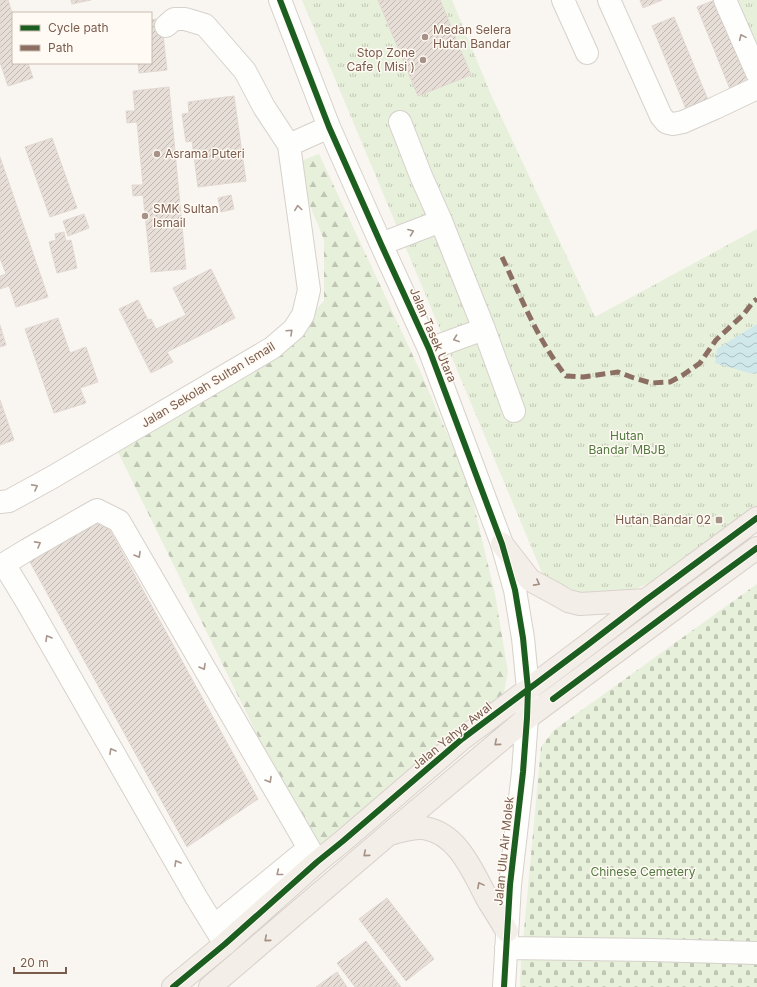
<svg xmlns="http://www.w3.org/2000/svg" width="757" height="987" viewBox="0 0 757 987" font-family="Inter,sans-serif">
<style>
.forest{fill:url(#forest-firs)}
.cemetery{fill:url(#cemetery-stones)}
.park{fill:url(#park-tufts)}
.water{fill:url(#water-waves)}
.building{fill:url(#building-hatch);stroke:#e2d8d2}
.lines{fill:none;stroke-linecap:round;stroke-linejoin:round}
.minor-casing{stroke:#d7d1cb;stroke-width:24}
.major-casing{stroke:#dad1cc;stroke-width:24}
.minor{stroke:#fefefd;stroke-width:22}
.major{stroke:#f3eee8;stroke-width:22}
.quiet{stroke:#8d6e63;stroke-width:5;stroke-dasharray:10 5;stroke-linecap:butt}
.cycleway-casing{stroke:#fffaf3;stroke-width:8}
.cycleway{stroke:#1b5e20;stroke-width:6}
.oneway{stroke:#a8958b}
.oneway2{stroke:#a48f83}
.poi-dot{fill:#a69286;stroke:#fffaf3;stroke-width:1.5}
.labels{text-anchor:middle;stroke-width:3;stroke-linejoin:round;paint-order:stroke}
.poi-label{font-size:12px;fill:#7a5c4d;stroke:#fffaf3;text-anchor:start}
.street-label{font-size:12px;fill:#7a5c4d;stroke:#fffaf3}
.park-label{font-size:12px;fill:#537a41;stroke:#fffaf3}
</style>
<defs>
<pattern id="forest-firs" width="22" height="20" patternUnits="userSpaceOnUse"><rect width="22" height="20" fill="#e7f0db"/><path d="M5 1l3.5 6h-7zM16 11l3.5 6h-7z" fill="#c0c6b4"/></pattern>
<pattern id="cemetery-stones" width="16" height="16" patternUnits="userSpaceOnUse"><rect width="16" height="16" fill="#e7f0db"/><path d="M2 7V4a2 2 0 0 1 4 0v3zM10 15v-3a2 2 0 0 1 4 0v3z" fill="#c0c6b4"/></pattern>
<pattern id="park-tufts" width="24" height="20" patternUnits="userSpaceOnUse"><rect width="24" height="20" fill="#e7f0db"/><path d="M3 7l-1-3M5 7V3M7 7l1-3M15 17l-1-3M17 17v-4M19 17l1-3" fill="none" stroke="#c0c6b4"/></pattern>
<pattern id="water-waves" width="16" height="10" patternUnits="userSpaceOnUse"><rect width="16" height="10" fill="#d0e8ea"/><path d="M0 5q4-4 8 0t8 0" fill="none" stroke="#aebfc0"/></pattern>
<pattern id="building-hatch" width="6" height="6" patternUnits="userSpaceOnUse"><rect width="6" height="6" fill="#e6ded7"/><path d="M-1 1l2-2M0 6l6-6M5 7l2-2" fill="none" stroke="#bfb7b1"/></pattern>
</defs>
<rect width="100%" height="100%" fill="#f9f5f0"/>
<path class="forest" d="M319 154 421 373 469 485 495 594 508 672 503 698 316 854 118 452 277 351 324 301V240L293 164Z"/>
<path class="cemetery" d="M757 584V987H520L521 963 541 747 554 730Z"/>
<path class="park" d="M302 0H452L492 97 595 317 757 229V509L717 538 648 584 599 602 543 575Z
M738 0H757V50Z"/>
<path class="water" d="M757 324V373L753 374 715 363 717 349Z"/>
<path class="building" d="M0 0H8L13 16V63H28L33 78 8 86 0 62Z
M71 0H91L72 4Z
M378 0H440L471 75 418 96Z
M640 0H662L643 8Z
M715 0 750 81 730 89 697 7Z
M674 17 708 100 686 109 652 26Z
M156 19 157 26 162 25 167 70 139 73 138 63H151V20Z
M169 87 186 269 151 272 143 195 133 196 132 185H143L137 122 127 123 126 111H135L133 91Z
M234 96 246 181 198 187 192 141 186 142 182 114 189 113 188 102Z
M52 138 77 208 50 217 25 147Z
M0 157 48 297 16 307 9 286 0 289V276L6 274 0 258Z
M231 195 234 209 221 212 218 198Z
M84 214 89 228 68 236 63 221Z
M64 232 66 241 71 240 77 268 57 273 49 242 56 240 55 234Z
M211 269 235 318 167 352 173 362 151 373 119 309 138 300 148 320 151 319 156 329 186 315 173 288Z
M58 318 70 353 86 347 98 382 80 388 86 403 54 413 25 329Z
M0 325 6 345 0 347Z
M0 400 14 440 0 445Z
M100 512 258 799 187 847 25 553Z
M387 898 434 959 406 981 359 919Z
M366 941 401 987H355L337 963Z
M337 972 347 987H316Z"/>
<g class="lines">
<defs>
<path id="minor" d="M280 0 329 127 381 244 429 349 502 544 515 590 523 638 528 689 527 718 523 772 510 885 504 987
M563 0 587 53
M609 0 661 116 666 122 668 123 673 124 683 122 715 108 757 88
M725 0 757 73
M166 26 174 19H185L205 25 245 71 264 107 289 145
M400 122 421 176 441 221 484 329 514 411
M381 244 441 221
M429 349 484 329
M0 502 9 501 51 478 272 348 294 329 303 315 309 290 289 145 329 127
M214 926 309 848
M225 944 196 897 27 602 4 564 27 550 97 510 119 521 317 862
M506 948 651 950 757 953"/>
<path id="major" d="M502 544 530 580 556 594 568 601 580 604 646 600
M390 834C401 831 412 827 424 828 459 833 474 875 489 902 495 911 501 921 507 931
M173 987 225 944 317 862 343 841 462 739 586 646 646 600 757 518
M210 987 389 834 527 718 694 594 757 548"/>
</defs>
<use href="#minor" class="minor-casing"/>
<use href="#major" class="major-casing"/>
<use href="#minor" class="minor"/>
<use href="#major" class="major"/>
<path class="quiet" d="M502 257C521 297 538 341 566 376L583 377 618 372 634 378 651 383 670 382 683 375 700 363 716 340 743 315 754 301 757 299"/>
<defs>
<path id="cycleway" d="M280 0 329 127 381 244 429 349 502 544 515 590 523 638 528 689 527 718 523 772 510 885 504 987
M553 699 694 594 757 548
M173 987 225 944 317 862 343 841 462 739 586 646 646 600 757 518"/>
</defs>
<use href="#cycleway" class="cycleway-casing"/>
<use href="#cycleway" class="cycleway"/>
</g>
<defs><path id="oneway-chevron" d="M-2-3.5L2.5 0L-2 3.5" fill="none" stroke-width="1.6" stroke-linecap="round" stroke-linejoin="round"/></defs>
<g class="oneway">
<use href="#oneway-chevron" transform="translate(742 37) rotate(-114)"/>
<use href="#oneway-chevron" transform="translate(298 208) rotate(-98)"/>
<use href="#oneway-chevron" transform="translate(411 232) rotate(-21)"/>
<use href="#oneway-chevron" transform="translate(290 332) rotate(-43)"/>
<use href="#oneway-chevron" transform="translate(456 339) rotate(160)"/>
<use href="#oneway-chevron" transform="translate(35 487) rotate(-28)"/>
<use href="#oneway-chevron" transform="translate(38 544) rotate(-29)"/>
<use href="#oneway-chevron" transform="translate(138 555) rotate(60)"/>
<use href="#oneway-chevron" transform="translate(48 638) rotate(-120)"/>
<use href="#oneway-chevron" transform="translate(203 667) rotate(60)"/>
<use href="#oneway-chevron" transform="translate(112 751) rotate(-120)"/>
<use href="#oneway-chevron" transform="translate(269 780) rotate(60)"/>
<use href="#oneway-chevron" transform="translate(177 863) rotate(-120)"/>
<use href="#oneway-chevron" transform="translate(279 873) rotate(141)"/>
</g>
<g class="oneway2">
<use href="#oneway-chevron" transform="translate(537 583) rotate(28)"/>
<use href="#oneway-chevron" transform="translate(497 743) rotate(140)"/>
<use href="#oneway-chevron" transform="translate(366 854) rotate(139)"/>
<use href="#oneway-chevron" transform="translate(480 885) rotate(-118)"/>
<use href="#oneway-chevron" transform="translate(267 939) rotate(139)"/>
</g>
<g class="poi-dot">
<circle cx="425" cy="37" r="4"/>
<circle cx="423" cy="60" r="4"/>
<circle cx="157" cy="154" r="4"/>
<circle cx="145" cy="216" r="4"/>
<rect x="715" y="516" width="8" height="8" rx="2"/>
</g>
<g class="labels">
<g class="poi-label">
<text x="433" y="34">Medan Selera<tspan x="433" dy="14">Hutan Bandar</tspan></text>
<text x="415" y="57" text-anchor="end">Stop Zone<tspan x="415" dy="14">Cafe ( Misi )</tspan></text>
<text x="165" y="158">Asrama Puteri</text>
<text x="153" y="213">SMK Sultan<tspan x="153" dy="14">Ismail</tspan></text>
<text x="711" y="524" text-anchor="end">Hutan Bandar 02</text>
</g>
<g class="street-label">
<text transform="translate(433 335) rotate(67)" y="4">Jalan Tasek Utara</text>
<text transform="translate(208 385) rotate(-31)" y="4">Jalan Sekolah Sultan Ismail</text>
<text transform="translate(452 736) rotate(-39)" y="4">Jalan Yahya Awal</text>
<text transform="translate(504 851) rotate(-84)" y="4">Jalan Ulu Air Molek</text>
</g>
<g class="park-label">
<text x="627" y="440">Hutan<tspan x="627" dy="14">Bandar MBJB</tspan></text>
<text x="643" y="876">Chinese Cemetery</text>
</g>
</g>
<rect x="12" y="12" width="140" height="52" fill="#fffaf3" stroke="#cabbb1"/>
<rect x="20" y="25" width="20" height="6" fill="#1b5e20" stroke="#cabbb1"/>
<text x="48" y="32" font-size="12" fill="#7a5c4d">Cycle path</text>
<rect x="20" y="45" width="20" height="6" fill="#8d6e63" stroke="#cabbb1"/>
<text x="48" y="52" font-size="12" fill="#7a5c4d">Path</text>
<path d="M14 967v6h52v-6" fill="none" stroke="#7a5c4d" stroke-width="2"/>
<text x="20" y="967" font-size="12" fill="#7a5c4d" stroke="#fffaf3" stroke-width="3" paint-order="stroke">20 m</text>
</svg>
